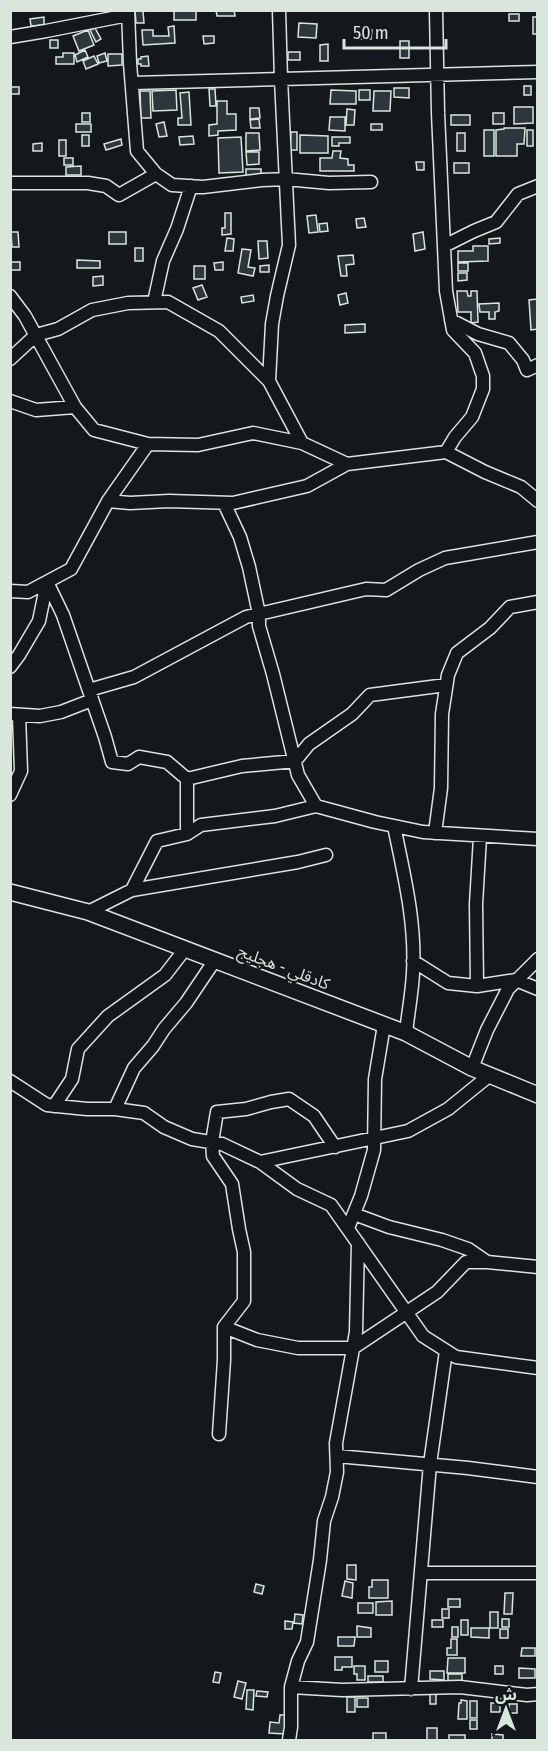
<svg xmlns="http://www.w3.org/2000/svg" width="548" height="1751" viewBox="0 0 548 1751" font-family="'Fira Sans Condensed','Noto Sans Arabic',sans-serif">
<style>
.building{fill:#2c363c;stroke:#d8e6dc;stroke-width:1.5}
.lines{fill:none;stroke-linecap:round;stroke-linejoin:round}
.minor-casing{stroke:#d8e6dc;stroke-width:15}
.tertiary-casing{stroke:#d8e6dc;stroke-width:18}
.minor{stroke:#14181c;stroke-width:12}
.tertiary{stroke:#14181c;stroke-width:15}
.labels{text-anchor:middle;stroke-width:4.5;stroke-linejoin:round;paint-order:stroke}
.street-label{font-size:16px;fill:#d8e6dc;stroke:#14181c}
</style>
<rect width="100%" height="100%" fill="#14181c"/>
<path class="building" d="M174 10H196V20H174Z
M216 10H234L235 16H217Z
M135 11H143L144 23H136Z
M509 14H519V21H509Z
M44 17V25L31 26 30 19Z
M533 17H538V34H533Z
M299 23 317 24 316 38 298 37Z
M174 26 175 43 143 45 142 30H153V36H169L168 27Z
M95 28 101 39 96 42 90 30Z
M88 30 94 45 79 51 73 36Z
M357 30H372L371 39H356Z
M203 36H214V43L204 44Z
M50 40H58V48H50Z
M400 41H409V58H400Z
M328 44V61H320V45Z
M85 50 88 57 77 62 75 55Z
M288 52H300V60H288Z
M63 53H74V64H56V57H63Z
M105 53 107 61 99 63 97 56Z
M108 54H122V65L108 66Z
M94 56 98 64 86 69 83 61Z
M148 56 149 66H141V64H138V59H141V57Z
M524 86H531V95H524Z
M10 87H19V94H10Z
M394 88H409V98L394 97Z
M209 89H215L216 106H210Z
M176 90 177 110 153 111 152 91Z
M331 90 356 91V104H330Z
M359 90H370V100H359Z
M140 91H150L151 118H141Z
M374 91H391L390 111H373Z
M189 92 191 125H178V118H182L180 93Z
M217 101H227V114H236V130L218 131V135L209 136V125L217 124Z
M514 107H533V123L514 124Z
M250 108H259L260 118 250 119Z
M347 109 355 110 354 125H346Z
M82 113H90V122H82Z
M493 113H504V124H493Z
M451 115H470V125H451Z
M330 117H345V131L329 130Z
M259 119 260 128H251L250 120Z
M164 122 167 136 159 137 156 124Z
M76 124H91V132H76Z
M371 124H382V130H371Z
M504 128H525L524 144H517V156H496V130L504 129Z
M484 130H494V156H484Z
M527 130H533V146H527Z
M291 132H297V150H290Z
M246 133H259L260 150 246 151Z
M457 133H465V151H457Z
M82 135H89V146H82Z
M300 135 328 136V153H300Z
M193 136 194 144 180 145 179 137Z
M241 137 243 172 219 173 218 138Z
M332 137H350V143H339V146H332Z
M121 139 122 145 106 150 104 144Z
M59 140H66V156H59Z
M42 143V151H33V144Z
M333 151H341L340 158 348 159V165H354V171H320V158H332Z
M246 152H259V164L247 165Z
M64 158H73V165H64Z
M416 162H424V170H417Z
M454 163H469V173H454Z
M81 166V175H66V167Z
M246 169H261V176H246Z
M225 213H231V234L222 235V228H225Z
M316 215 318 232 309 233 307 216Z
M364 218 366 227 357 228 356 219Z
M327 223 328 231 320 232 319 224Z
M11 232H18L19 247H12Z
M109 232H126V244H109Z
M423 232 425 249 415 251 413 234Z
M227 238 234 239 233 251H225Z
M500 238V243L489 244V239Z
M258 241H267L268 258 259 259Z
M473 246H488V261L458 262V251H473Z
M135 248H143V261H135Z
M242 249 251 250 248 267 255 268 253 276 238 273Z
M353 255 354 264 346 265 347 276H341L338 256Z
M77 260 100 261V268H77Z
M11 262H20V270H11Z
M223 262V270H215L214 263Z
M458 263H468V271H458Z
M269 265V272H260V266Z
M194 266H205V279H194Z
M458 273H467V280L458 281Z
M103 276V285L93 286V277Z
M202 285 207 297 198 300 193 288Z
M457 291H467L468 296H471V291H477L478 322 471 323V312H458Z
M346 293 348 303 340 305 338 295Z
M253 295 254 301 242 303 241 297Z
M537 299 538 329 531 330 529 300Z
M499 303V311L495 312V319H489V312H480L479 304Z
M365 324V332L345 333V325Z
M347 1565H356V1580L347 1579Z
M372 1580H388V1598H369V1587H372Z
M345 1581 353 1583 352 1598 342 1596Z
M256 1584 264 1586 262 1594 254 1592Z
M505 1593H513L512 1614H504Z
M448 1599H460V1607H448Z
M392 1601V1615H376V1602Z
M358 1603H373V1613H358Z
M442 1609H449V1618H442Z
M490 1612H498V1628H490Z
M295 1614 303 1615 302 1624 294 1623Z
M502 1619H509V1627H502Z
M432 1620H443V1627H432Z
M461 1620H468V1635H461Z
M285 1621 293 1622 292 1629H285Z
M357 1626 371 1628V1637H357Z
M452 1627H458V1637H452Z
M471 1628H489V1638L471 1637Z
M500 1629H508V1638H500Z
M338 1637H355L354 1646H338Z
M451 1639H457V1655H447V1648H451Z
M522 1648H535V1656H521Z
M335 1657H352V1667H342V1670H335Z
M448 1658H465V1673H447Z
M375 1661H388V1672H375Z
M354 1666H365V1680H357V1674H354Z
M495 1666H503V1674H495Z
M519 1668 535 1669V1678H519Z
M430 1671H444V1680L430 1679Z
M215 1672 221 1673 219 1683 213 1682Z
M448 1674H462V1682L448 1681Z
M368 1676H383V1682H368Z
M238 1681 246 1683 242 1699 234 1697Z
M247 1690H254L253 1710 246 1709Z
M257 1691 268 1692 267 1697 256 1696Z
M430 1692H436V1704H430Z
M347 1697H355V1712H347Z
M357 1698H368V1707H357Z
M461 1700 467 1701V1719H458L459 1703H461Z
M470 1701H477V1718H470Z
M491 1703H500V1712H491Z
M509 1704H517V1713H509Z
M280 1715H287L285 1734 269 1733 270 1722 279 1723Z
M470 1720H477V1729H470Z
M427 1728H437V1740H427Z
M373 1733H386V1740H373Z
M492 1734 503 1735V1740H492Z
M449 1735H465V1740H449Z"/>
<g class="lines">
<defs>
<path id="minor" d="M128 10 130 63 137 151 156 174 172 185 203 187 262 180 286 179 329 183 371 182
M279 10 281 79 289 245 277 296 272 324 269 381 302 443
M436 10 438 113 446 291 453 330 475 353 483 376V389L472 417 455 437 446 452
M10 37 46 31 128 15
M132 83 538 72
M10 183H88L106 186 119 195 156 174
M444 246 474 231 496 222 518 194 538 186
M10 296 25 316 75 407 94 430 148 444 198 445 253 433 302 443 347 464 446 452 485 472 521 487 538 501
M154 302 163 261 177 229 191 186
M451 320 478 334 509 343 523 360 527 370 538 365
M10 359 36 335 58 329 92 310 128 303 168 302 219 331 269 381
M10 401 36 410 75 407
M108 501 130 503 169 501 233 503 307 486 347 464
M224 503 240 537 249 567 259 614V626L273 674 298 775 316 806 375 822 423 832 538 839
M47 582 63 615 105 737 112 762 128 764 139 757 167 762 187 779 242 766 295 761 309 744 352 714 370 695 446 685
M10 591 28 592 71 569 108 501 148 444
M10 667 19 655 39 621 47 582
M89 690 134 677 246 617 366 589 386 590 419 570 445 558 538 542
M10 714 40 716 61 712 92 700
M187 779V834
M10 795 21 771 19 715
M394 826C404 875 416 923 413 973 412 993 408 1013 406 1033
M435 833 441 788 442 714 448 675 457 653 490 628 510 607 538 602
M132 890 157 841 187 834 201 825 275 816 316 806
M88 912 132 890 298 862 326 855
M413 961 448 983 477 986 516 980 538 989
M477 986 476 904 480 837
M472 1068 487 1030 508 989 538 959
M10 1081 47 1105 87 1109H115L144 1113 164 1127 192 1139 222 1144 260 1162 297 1189 331 1205 423 1336 456 1357 538 1368
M54 1106 72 1079 78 1049 108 1016 165 975 185 949
M115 1109 134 1068 153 1046 164 1029 186 1003 215 960
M260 1162 408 1131 448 1109 490 1075
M354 1214 389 1227 442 1240 468 1249 487 1262
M348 1228 361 1196 374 1150 375 1079 384 1025
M224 1327 257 1340 298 1348H353L437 1292 466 1262H487L538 1267
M219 1434 224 1360V1327L244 1301V1252L239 1229 232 1184 213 1156 212 1142 217 1112 246 1109 271 1102 289 1099 314 1116 335 1147
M337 1456 468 1468 538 1477
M422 1573H538
M291 1687 342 1690 460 1687 527 1695 538 1694
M411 1689 430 1464 446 1351
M289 1740 291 1727V1687L298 1661 307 1642 320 1560 324 1521 332 1497 337 1472 336 1443 356 1332 358 1243"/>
<path id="tertiary" d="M10 892 88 912 406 1033 472 1068 538 1095"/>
</defs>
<use href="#minor" class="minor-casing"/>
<use href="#tertiary" class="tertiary-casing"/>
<use href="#minor" class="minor"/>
<use href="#tertiary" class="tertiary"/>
</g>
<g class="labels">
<g class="street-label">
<text transform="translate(284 967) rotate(21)" y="6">كادقلي - هجليج</text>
</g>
</g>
<rect width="548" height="1751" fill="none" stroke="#d8e6dc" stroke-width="24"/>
<g transform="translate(506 1709)" stroke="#14181c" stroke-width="4.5" paint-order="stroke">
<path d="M0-4.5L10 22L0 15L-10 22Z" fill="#d8e6dc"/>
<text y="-9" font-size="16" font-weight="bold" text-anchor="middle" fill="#d8e6dc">ش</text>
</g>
<path d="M344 39v9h102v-9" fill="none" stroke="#d8e6dc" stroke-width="3"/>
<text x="353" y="39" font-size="18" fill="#d8e6dc" stroke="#14181c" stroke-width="4.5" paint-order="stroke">50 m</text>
</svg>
